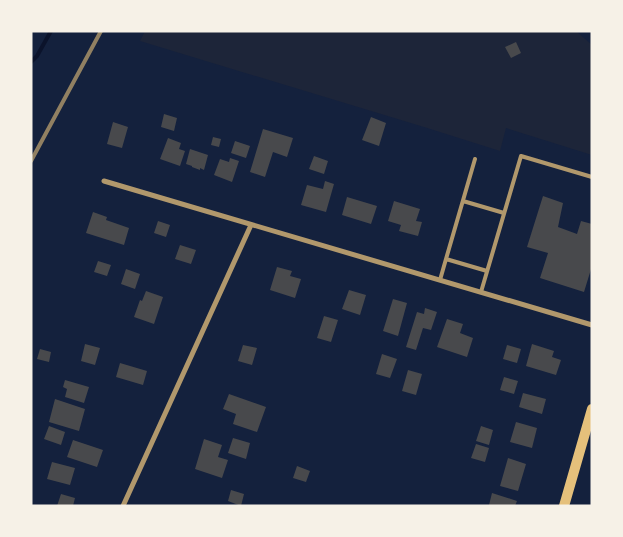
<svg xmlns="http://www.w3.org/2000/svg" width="623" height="537" viewBox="0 0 623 537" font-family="'Alegreya Sans',sans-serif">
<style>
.green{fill:#1d2539}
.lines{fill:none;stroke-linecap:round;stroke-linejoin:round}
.stream{stroke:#0b132b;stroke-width:4}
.building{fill:#48494c}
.service{stroke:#b1986c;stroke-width:4}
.minor{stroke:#b1986c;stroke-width:5}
.secondary{stroke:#e5c07b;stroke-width:10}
.rail{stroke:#918062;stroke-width:4}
</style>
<rect width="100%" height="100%" fill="#14213d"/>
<path class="green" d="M145 31H576L592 45V155L506 128 500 151 424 127 140 41Z"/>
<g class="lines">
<path class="stream" d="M31 62 37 56 51 31"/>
</g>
<path class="building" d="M516 42 521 53 511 58 505 47Z
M164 114 177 118 174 131 161 127Z
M371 117 386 123 379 146 362 140Z
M113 122 128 127 122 148 107 144Z
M263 129 293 138 287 157 273 152 265 177 250 172Z
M213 137 221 139 219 147 211 145Z
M168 138 181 143 179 149 185 151 180 166 160 159Z
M235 141 250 146 246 158 231 153Z
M190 149 208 155 204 170 200 168V170L192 167V166L186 164Z
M314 156 328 161 324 174 309 169Z
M230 158 239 161 232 182 214 175 220 159 229 162Z
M325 181 334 184 326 212 301 205 307 185 323 189Z
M543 196 563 203 558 227 577 234 581 221 592 224V266L584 292 540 278 548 253 527 247Z
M347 197 377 206 371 224 342 215Z
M394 201 420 209 416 221 422 222 418 236 399 231 401 225 388 221Z
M93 212 107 217 106 220 129 228 124 245 86 233Z
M158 221 170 225 166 237 154 233Z
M180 245 196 250 191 264 175 259Z
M98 261 111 265 107 276 94 272Z
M277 267 292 271 290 276 301 279 295 298 270 290Z
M126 269 140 274 135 289 121 284Z
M349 290 366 295 360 315 342 309Z
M146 291 163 297 154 324 134 317 140 300 142 301Z
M393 299 407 303 398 336 383 331Z
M425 308 437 312 431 330 423 328 416 350 406 347 417 312 424 314Z
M324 316 338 320 331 342 317 338Z
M447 319 463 324 460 333 473 338 467 357 437 347Z
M85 344 100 348 95 365 81 361Z
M532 344 554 351 552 357 561 360 556 375 526 366Z
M243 345 257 348 252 365 238 361Z
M507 345 521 349 517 363 503 359Z
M40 349 51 352 49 362 37 359Z
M382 354 397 359 390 378 376 374Z
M120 363 147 371 143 385 116 377Z
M408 370 422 374 416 395 402 391Z
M504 377 518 381 514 394 500 390Z
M65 380 89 387 84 403 65 397 67 389 63 387Z
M523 393 546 399 542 414 519 407Z
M229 394 266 407 257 432 233 424 236 414 223 409Z
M55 399 85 409 79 431 49 422Z
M516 422 537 428 532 448 510 442Z
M49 426 65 432 61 445 44 439Z
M481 426 493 430 489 445 476 441Z
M233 438 250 443 246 459 228 453Z
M204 439 222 445 218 457 228 460 222 478 195 469Z
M73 440 103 450 97 467 67 457Z
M476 444 489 448 485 462 471 458Z
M508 458 526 464 518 491 500 486Z
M52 462 75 468 70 485 47 479Z
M297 466 310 471 306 482 293 478Z
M231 490 244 494 241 506 228 501Z
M492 493 517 501 515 506 489 505Z
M61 494 75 498 73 506H57Z"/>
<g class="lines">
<path class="service" d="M463 201 504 213
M446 259 475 159
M440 280 446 259 487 271
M481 292 521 156 592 177"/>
<path class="minor" d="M104 181 592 325
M123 506 251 225"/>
<path class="secondary" d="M564 506 592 409"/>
<path class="rail" d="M31 161 101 31"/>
</g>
<rect width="623" height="537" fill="none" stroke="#f6f1e7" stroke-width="65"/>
</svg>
